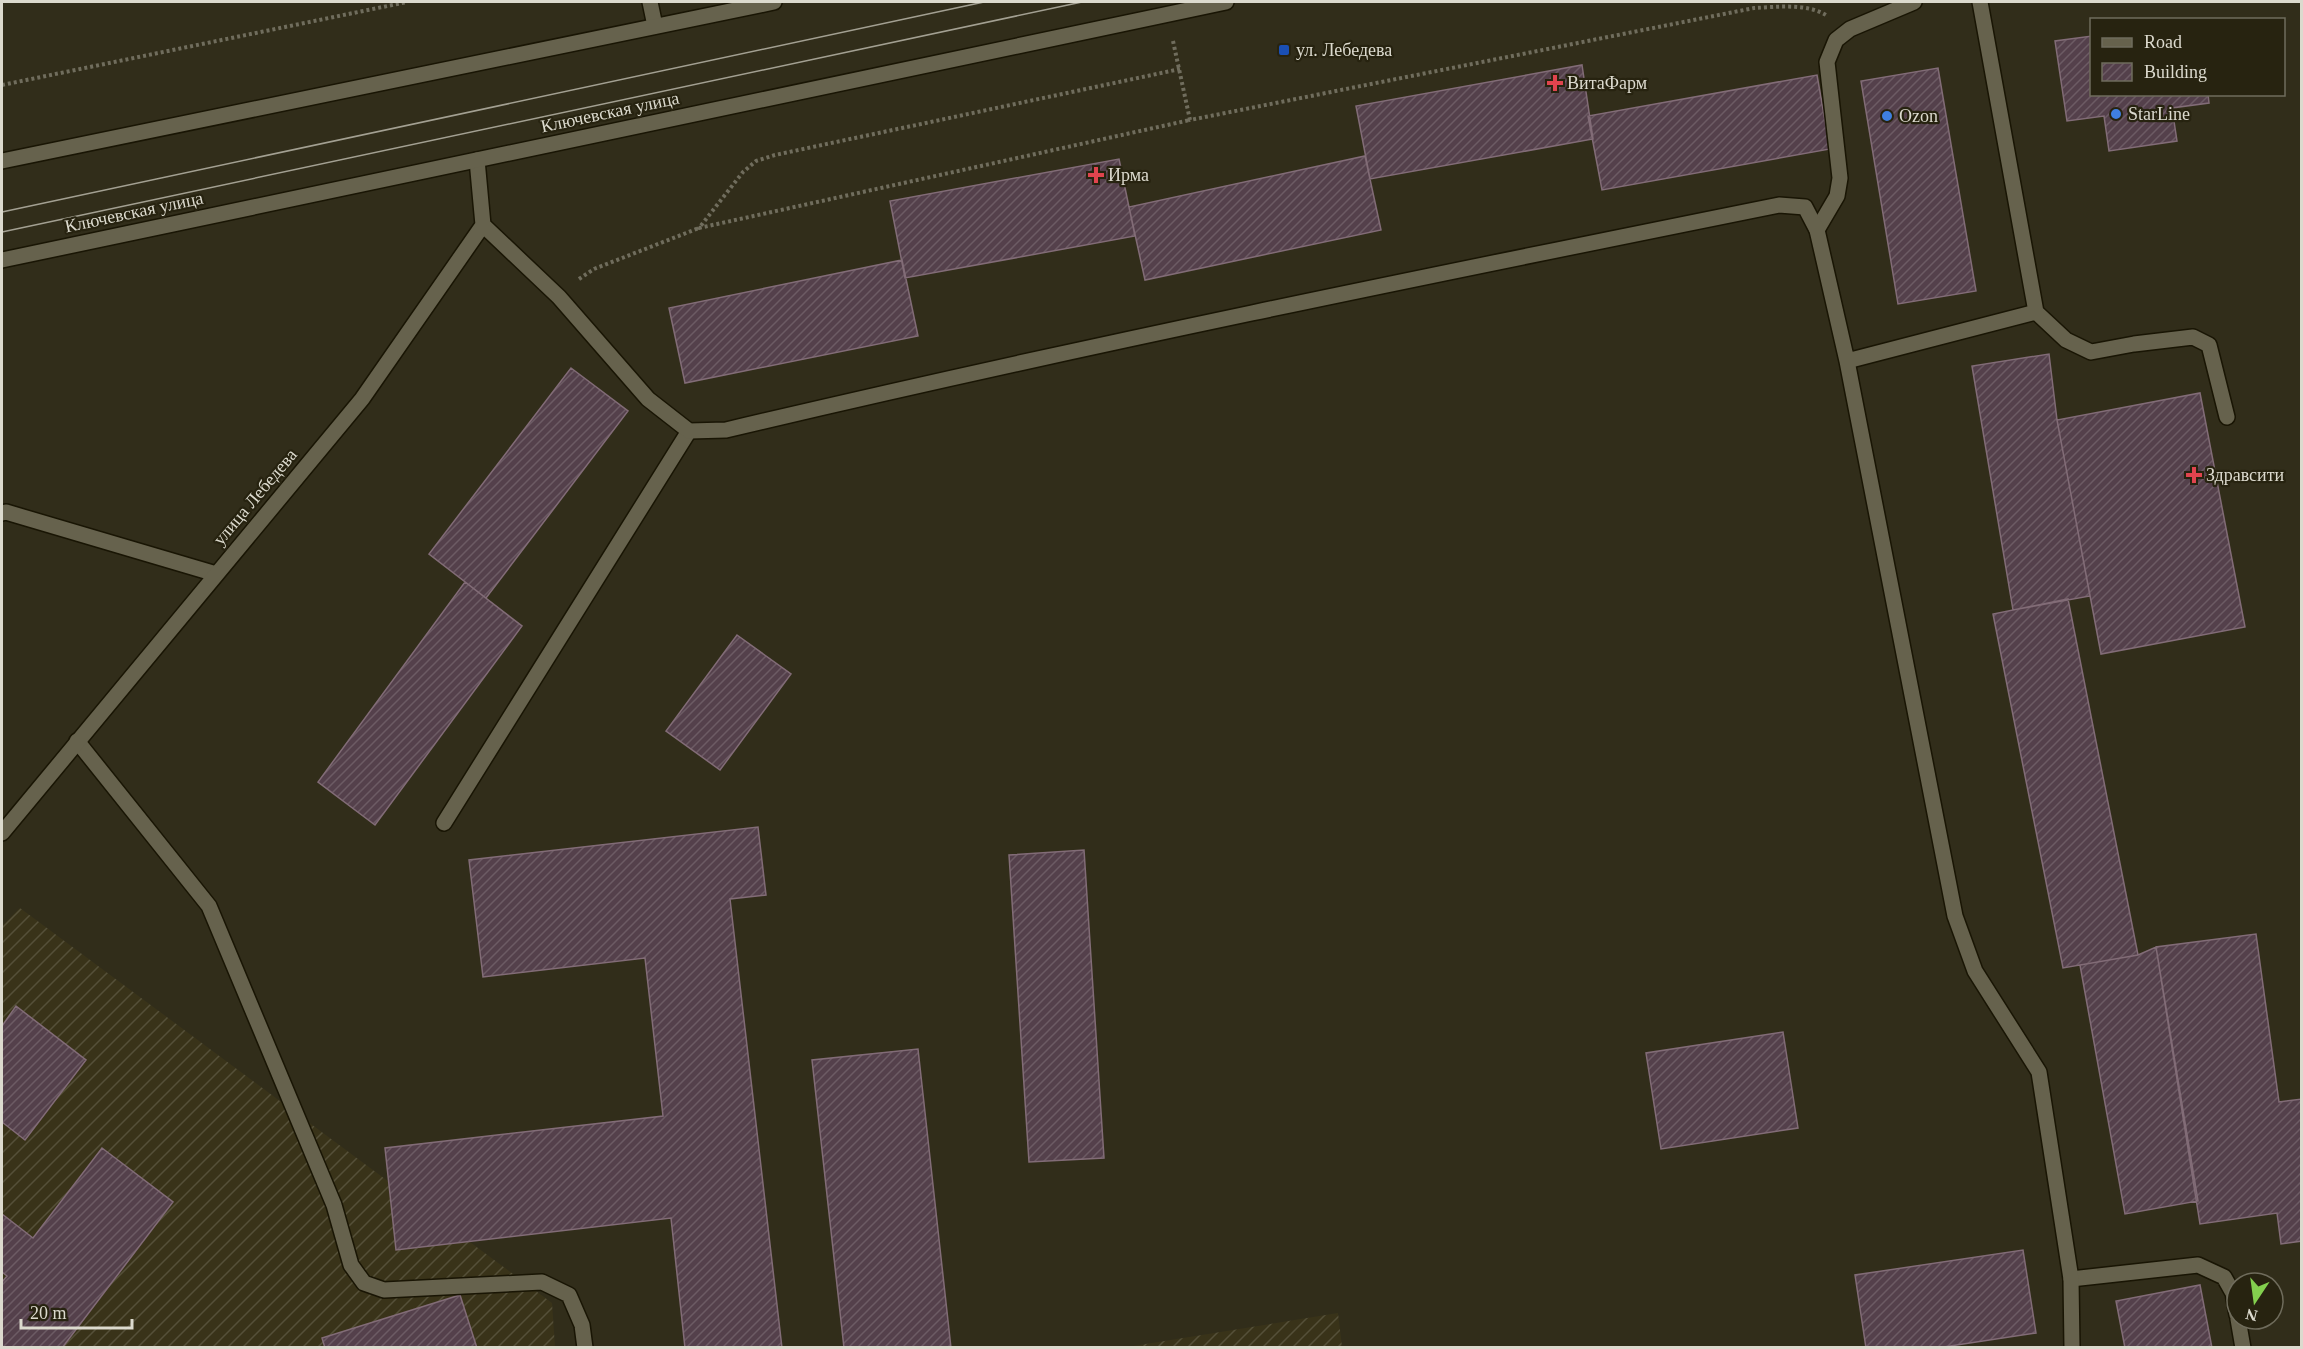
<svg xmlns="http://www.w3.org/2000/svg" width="2303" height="1349" viewBox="0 0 2303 1349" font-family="Georgia,serif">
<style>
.industrial{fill:url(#industrial-furrows)}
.building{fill:url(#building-hatch);stroke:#826c77;stroke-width:1.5}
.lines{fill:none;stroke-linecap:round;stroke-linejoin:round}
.service-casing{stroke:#191504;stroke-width:18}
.minor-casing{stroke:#191504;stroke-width:18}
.secondary-casing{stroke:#191504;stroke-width:18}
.path{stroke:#706d5d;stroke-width:4;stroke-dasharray:3 3;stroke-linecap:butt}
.service{stroke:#66624d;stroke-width:15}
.minor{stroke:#66624d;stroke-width:15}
.secondary{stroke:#66624d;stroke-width:15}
.tram{stroke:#a3a092;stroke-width:1.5}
.transit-dot{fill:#1a4fb4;stroke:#272310;stroke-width:2}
.health-dot{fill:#e0444e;stroke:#272310;stroke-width:2}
.shop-dot{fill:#3f7fe0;stroke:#272310;stroke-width:2}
.labels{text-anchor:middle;stroke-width:4.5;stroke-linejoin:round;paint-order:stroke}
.poi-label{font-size:18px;fill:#dcdace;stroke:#272310;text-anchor:start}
.street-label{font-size:18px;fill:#dcdace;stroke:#272310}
</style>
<defs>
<pattern id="industrial-furrows" width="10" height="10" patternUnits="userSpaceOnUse" patternTransform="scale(1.5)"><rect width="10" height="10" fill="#393319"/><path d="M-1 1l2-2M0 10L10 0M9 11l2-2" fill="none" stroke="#555039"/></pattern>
<pattern id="building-hatch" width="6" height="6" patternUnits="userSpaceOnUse" patternTransform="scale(1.5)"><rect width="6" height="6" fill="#54404b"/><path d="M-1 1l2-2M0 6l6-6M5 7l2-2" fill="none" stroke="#6c5b64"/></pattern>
</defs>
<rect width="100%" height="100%" fill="#312d1a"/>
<path class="industrial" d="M20 908 552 1303 555 1347 2 1348V926Z
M1338 1313 1342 1347H1127Z"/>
<path class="building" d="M2092 36V94H2208L2209 103 2172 108 2177 141 2109 151 2104 116 2067 121 2055 41Z
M1582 65 1593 139 1370 179 1356 106Z
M1938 68 1976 291 1898 304 1861 81Z
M1817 75 1830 149 1602 190 1588 116Z
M1365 156 1381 230 1145 280 1129 207Z
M1119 159 1135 236 905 278 890 201Z
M902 260 918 336 685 383 669 308Z
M2049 354 2057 420 2090 596 2013 610 1972 366Z
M571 368 628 411 486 598 429 554Z
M2200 393 2245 627 2101 654 2057 420Z
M465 582 522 626 375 825 318 782Z
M2068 599 2138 955 2063 968 1993 614Z
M737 635 791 674 720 770 666 731Z
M758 827 766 895 730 899 782 1348H685L671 1218 396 1250 385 1148 663 1116 645 958 483 977 469 860Z
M1084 850 1104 1158 1029 1162 1009 855Z
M2256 934 2279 1102 2302 1099V1241L2281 1244 2277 1213 2200 1224 2156 947Z
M2156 947 2198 1201 2125 1214 2080 965 2138 955Z
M16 1006 86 1060 25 1140 2 1122V1026Z
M1783 1032 1798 1128 1661 1149 1646 1053Z
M918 1049 951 1348H844L812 1060Z
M102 1148 173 1202 62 1348H2V1282L7 1276 2 1272V1214L33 1238Z
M2023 1250 2036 1333 1937 1348H1866L1855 1275Z
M2200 1285 2212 1348H2125L2116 1301Z
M460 1295 477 1348H325L322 1338Z"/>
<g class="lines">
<defs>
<path id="service" d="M650 2 655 26
M1817 230 1837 196 1840 178 1827 62 1836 40 1850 29 1914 2
M2 513 6 512 216 574
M77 741 209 906 334 1205 351 1265 364 1283 384 1290 542 1282 569 1295 582 1325 585 1348
M444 823 689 431
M2071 1279 2198 1265 2224 1277 2233 1293 2237 1315
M2238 1319 2243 1348"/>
<path id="minor" d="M1980 2 2036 312 2066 340 2091 352 2134 344 2193 337 2209 345 2227 417
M483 225 559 297 648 399 689 431 726 430C1076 347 1427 276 1779 205L1805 207 1817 230 1847 361 1955 916 1975 971 2039 1072 2071 1279 2072 1348
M1847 361 2036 312
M2 833 362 399 483 225 477 160"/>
<path id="secondary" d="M2 161 774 2
M2 260 1226 2"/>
</defs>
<use href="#service" class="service-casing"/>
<use href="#minor" class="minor-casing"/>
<use href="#secondary" class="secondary-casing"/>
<path class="path" d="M1173 41 1190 120 1754 8C1776 7 1806 3 1826 15
M1180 69 775 155 756 161 743 172 699 228 1190 120
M2 85 407 2
M579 279 594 269 699 228"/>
<use href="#service" class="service"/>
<use href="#minor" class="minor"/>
<use href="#secondary" class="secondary"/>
<path class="tram" d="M2 212 984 2
M2 232 1082 2"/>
</g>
<rect class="transit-dot" x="1278" y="44" width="12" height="12" rx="3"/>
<g class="health-dot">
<path d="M1552 74h6v6h6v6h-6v6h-6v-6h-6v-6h6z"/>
<path d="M1093 166h6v6h6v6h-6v6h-6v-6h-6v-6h6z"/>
<path d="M2191 466h6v6h6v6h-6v6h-6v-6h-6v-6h6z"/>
</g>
<g class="shop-dot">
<circle cx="2116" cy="114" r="6"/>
<circle cx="1887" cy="116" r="6"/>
</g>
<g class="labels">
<g class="poi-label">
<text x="1296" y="56">ул. Лебедева</text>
<text x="1567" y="89">ВитаФарм</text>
<text x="2128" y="120">StarLine</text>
<text x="1899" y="122">Ozon</text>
<text x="1108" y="181">Ирма</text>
<text x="2206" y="481">Здравсити</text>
</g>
<g class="street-label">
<text transform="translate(610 112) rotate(-12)" y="6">Ключевская улица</text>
<text transform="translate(134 212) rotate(-12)" y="6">Ключевская улица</text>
<text transform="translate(255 497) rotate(-50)" y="6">улица Лебедева</text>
</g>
</g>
<rect width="2303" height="1349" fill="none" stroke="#dcdace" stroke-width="6"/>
<rect x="2090" y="18" width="195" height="78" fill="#272310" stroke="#6f6c5c" stroke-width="1.5"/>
<rect x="2102" y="38" width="30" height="9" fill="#66624d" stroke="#6f6c5c" stroke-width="1.5"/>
<text x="2144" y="48" font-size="18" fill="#dcdace">Road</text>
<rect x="2102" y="63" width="30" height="18" fill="url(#building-hatch)" stroke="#6f6c5c" stroke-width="1.5"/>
<text x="2144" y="78" font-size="18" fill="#dcdace">Building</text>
<g transform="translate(2255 1301) rotate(193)"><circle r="28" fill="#272310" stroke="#6f6c5c" stroke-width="1.5"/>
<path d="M0-4.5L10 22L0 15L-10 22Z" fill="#83d04e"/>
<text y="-9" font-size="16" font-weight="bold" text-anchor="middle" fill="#dcdace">N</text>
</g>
<path d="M21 1319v9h111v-9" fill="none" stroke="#dcdace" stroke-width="3"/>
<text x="30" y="1319" font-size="18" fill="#dcdace" stroke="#272310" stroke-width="4.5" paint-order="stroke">20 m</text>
</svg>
